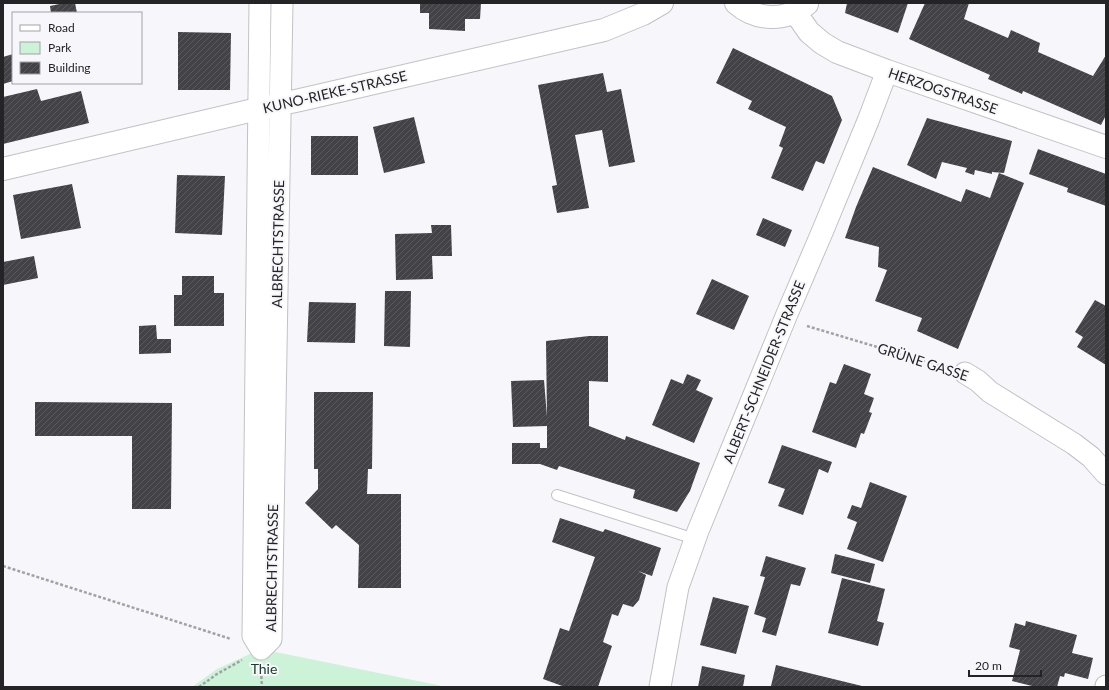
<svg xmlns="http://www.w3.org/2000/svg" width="1109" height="690" viewBox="0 0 1109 690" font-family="Lato,sans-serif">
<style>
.green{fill:#ccf2d8}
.building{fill:url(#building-hatch)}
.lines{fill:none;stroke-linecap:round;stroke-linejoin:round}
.service-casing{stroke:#c2c1c7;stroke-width:12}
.minor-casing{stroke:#c2c1c7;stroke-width:23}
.tertiary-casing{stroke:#c2c1c7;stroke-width:24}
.path{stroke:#a2a1a5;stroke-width:2.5;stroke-dasharray:3 2;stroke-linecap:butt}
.service{stroke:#fff;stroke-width:10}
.minor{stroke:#fff;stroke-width:21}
.tertiary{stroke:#fff;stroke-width:22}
.labels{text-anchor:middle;stroke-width:4;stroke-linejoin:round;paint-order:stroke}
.street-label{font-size:14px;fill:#242325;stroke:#f7f6fb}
.park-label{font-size:14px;fill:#144027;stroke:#f7f6fb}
</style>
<defs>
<pattern id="building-hatch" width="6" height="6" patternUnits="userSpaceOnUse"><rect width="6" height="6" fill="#434246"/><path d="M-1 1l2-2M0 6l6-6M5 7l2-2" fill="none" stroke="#5b5b5e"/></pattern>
</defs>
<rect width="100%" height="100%" fill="#f7f6fb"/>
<path class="green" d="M261 649 447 687H192L217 669Z"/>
<path class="building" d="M64 3H75L77 13H51L50 6Z
M420 3H481L480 19H465V31L429 29V13H420Z
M847 3H908L898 33 845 13Z
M925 3H969L964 19 1008 38 1011 30 1040 43 1038 52 1093 76 1106 55V115L1101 125 1023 91 1022 94 988 79 990 75 909 39Z
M178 32 231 33 230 90H178Z
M733 48 832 96 842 120 824 164 816 161 803 191 771 178 783 148 779 146 786 127 748 109 752 101 716 83Z
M13 54V81L3 84V57Z
M603 73 607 92 621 89 635 162 609 167 602 130 575 135 589 208 557 213 552 186 557 185 538 85Z
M37 89 41 101 81 91 89 123 3 144V97Z
M414 117 425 163 384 173 373 127Z
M927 118 1012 141 1004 173 992 172V174L975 170 974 175 965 172 967 168 942 162 936 179 907 165Z
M311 136H358V175H311Z
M1038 149 1106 174V206L1067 192 1068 188 1029 174Z
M873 167 961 202 966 189 990 198 999 173 1024 183 958 349 917 331 922 318 875 301 887 270 878 267 879 247 845 238 856 207Z
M177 175 225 176 222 235 175 233Z
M72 184 81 228 21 239 13 195Z
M763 218 792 230 785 247 756 235Z
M431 225H451L452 256H432L433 279 396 280 395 234 432 233Z
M34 256 38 278 3 285V262Z
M182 276H214V293H224V326H174V295H182Z
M712 279 749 296 734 330 696 314Z
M385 291H411L410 347 384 346Z
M1095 300 1106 306V365L1077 347 1083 337 1075 332Z
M309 302 356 303 355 343 307 342Z
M156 325 157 339H171V353L139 354V326Z
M589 336H608V382L589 381V426L625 440 626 436 700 463 690 491 677 512 633 498 635 490 559 466 557 470 540 464H512V443H540V448H547V426L513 427 511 381 544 380 547 417 546 341Z
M844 364 871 374 864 394 874 398 869 412 872 413 864 434 861 433 856 448 812 432 830 382 836 384Z
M687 374 701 380 696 390 713 398 694 443 652 425 671 379 683 384Z
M314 392H373L372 469H368L367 494H401V588H358L359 545 336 525 332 529 305 503 318 489V469H314Z
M35 402 172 403 171 509H132V436H35Z
M782 445 832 462 828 473 819 469 803 515 778 506 785 489 768 483Z
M870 482 907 496 883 562 847 549 857 522 847 518 852 505 861 508Z
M560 518 603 532 605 529 661 548 652 576 638 571 646 575 639 600 633 607 623 604 618 616 612 614 603 642 612 646 598 687H565L543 679 560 628 569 631 595 557 552 542Z
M835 554 875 564 870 583 831 573Z
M766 556 806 568 800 586 791 584 776 636 762 632 766 618 754 614 765 577 760 576Z
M842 578 885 589 877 621 884 623 878 646 828 633Z
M713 597 749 606 736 654 700 645Z
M1026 621 1077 635 1072 653 1093 658 1088 679 1065 673 1064 677 1060 676 1057 687H1036L1012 681 1020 650 1009 647 1015 623 1025 626Z
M776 665 862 686V687H777L771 686Z
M702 666 745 675 743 687H698Z"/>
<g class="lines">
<defs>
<path id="service" d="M557 495 695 539"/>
<path id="minor" d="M260 3 253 636 261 649 271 639 282 3
M965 373 978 381 990 392 1074 444 1091 457 1106 474
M660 687 678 587 698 531 787 314 823 230 868 121 887 71
M1106 687V686"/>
<path id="tertiary" d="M736 3C756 21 786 22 807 4
M795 12 809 32 822 43 837 52 887 71 1106 147
M3 169 258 109 300 100 604 30 643 14 662 3"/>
</defs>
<use href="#service" class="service-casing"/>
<use href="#minor" class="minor-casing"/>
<use href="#tertiary" class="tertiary-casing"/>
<path class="path" d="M807 326 944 367
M3 566 231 639
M261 671 262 687
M199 687 217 674 242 660"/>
<use href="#service" class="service"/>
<use href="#minor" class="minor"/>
<use href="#tertiary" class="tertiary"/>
</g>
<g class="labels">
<g class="street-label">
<text transform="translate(943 91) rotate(19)" y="5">HERZOGSTRASSE</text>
<text transform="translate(335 92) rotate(-13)" y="5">KUNO-RIEKE-STRASSE</text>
<text transform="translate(278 244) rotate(-89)" y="5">ALBRECHTSTRASSE</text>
<text transform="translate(923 362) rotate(18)" y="5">GRÜNE GASSE</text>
<text transform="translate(764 372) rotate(-68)" y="5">ALBERT-SCHNEIDER-STRASSE</text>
<text transform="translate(272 568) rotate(-89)" y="5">ALBRECHTSTRASSE</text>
</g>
<g class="park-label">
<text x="264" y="674">Thie</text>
</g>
</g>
<rect width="1109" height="690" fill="none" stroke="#242325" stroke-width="8"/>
<rect x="12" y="12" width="130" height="72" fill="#f7f6fb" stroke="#a3a2a5"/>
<rect x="20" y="25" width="20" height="6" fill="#ffffff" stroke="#a3a2a5"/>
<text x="48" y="32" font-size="12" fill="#242325">Road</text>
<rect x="20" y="42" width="20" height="12" fill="#ccf2d8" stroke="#a3a2a5"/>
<text x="48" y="52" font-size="12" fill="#242325">Park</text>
<rect x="20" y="62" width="20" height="12" fill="url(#building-hatch)" stroke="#a3a2a5"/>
<text x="48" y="72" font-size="12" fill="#242325">Building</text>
<path d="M969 670v6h72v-6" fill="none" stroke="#242325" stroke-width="2"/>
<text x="975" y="670" font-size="12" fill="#242325" stroke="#f7f6fb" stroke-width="3" paint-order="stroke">20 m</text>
</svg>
